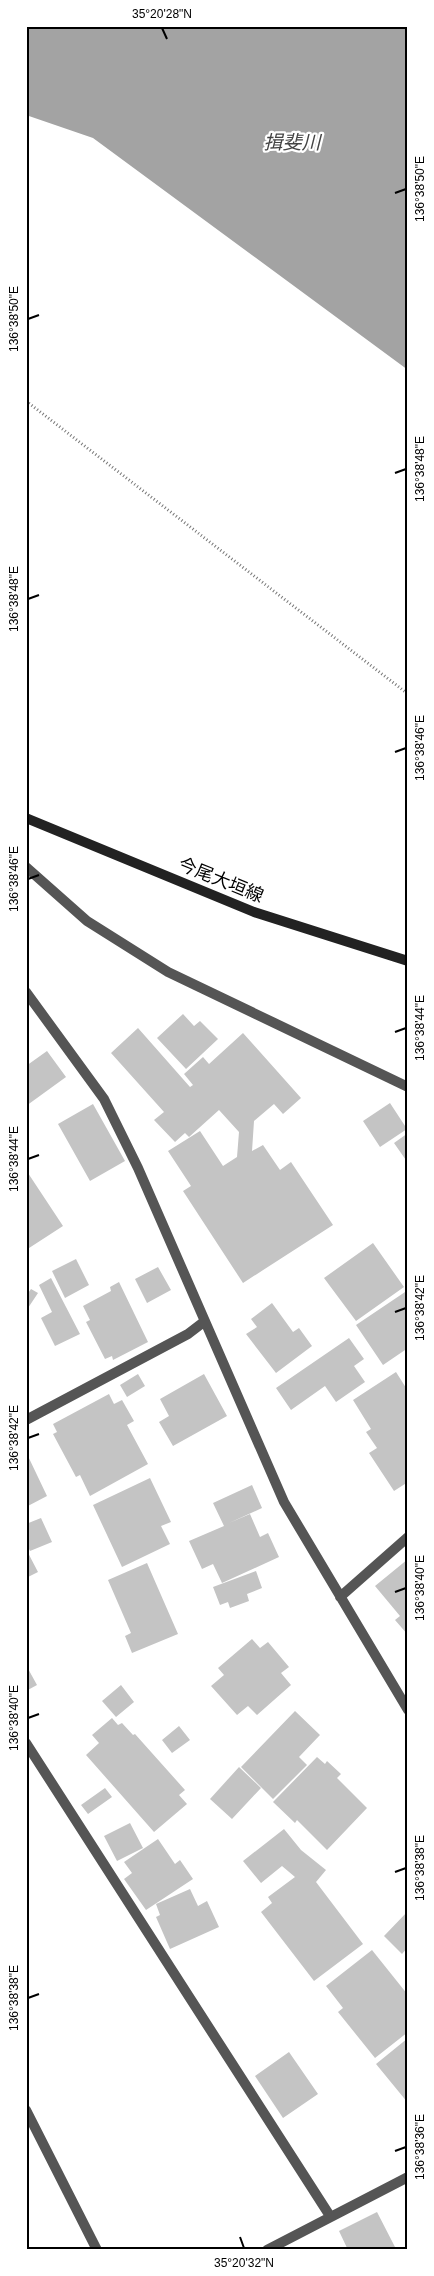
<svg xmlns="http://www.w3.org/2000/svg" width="434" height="2276" viewBox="0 0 434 2276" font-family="Helvetica,'Noto Sans JP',sans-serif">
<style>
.water{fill:#a3a3a3}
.building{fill:#c4c4c4}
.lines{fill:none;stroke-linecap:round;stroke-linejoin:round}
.path{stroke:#777;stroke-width:3;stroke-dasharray:1 2.5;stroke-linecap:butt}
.street{stroke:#555;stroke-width:10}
.secondary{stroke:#222;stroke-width:10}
.ticks{fill:none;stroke:#000;stroke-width:2}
.labels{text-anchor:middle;stroke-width:4.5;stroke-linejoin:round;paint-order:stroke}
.street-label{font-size:18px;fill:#000;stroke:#fff}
.water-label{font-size:19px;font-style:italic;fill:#444;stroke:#fff}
.neatline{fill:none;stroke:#000;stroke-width:2}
.ticks-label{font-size:12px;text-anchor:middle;fill:#000}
</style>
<rect width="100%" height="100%" fill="#fff"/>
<path class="water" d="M26 26H408V370L93 138 26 115Z"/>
<path class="building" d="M183 1014 194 1026 200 1021 218 1039 186 1069 157 1038Z
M138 1028 190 1087 193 1085 184 1074 203 1057 209 1064 243 1033 301 1098 283 1114 274 1104 254 1121 252 1151 263 1145 280 1170 291 1162 333 1225 243 1283 183 1191 191 1186 168 1151 200 1131 223 1166 237 1157 239 1132 219 1110 189 1137 185 1133 175 1142 154 1120 164 1112 111 1053Z
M47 1051 66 1077 26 1106V1066Z
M390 1103 407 1129 380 1147 363 1121Z
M93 1104 125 1161 90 1181 58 1124Z
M408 1133V1163L394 1143Z
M26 1170 63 1226 26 1250Z
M373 1243 404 1287 356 1321 324 1278Z
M76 1259 89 1285 65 1298 52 1271Z
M158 1267 171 1290 147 1303 135 1279Z
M51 1278 80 1334 55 1346 41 1318 52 1312 39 1285Z
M119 1282 148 1342 113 1360 112 1356 105 1359 86 1322 90 1320 83 1306 111 1291 110 1287Z
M31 1289 38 1293 26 1311V1296Z
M408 1290V1348L383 1365 356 1325Z
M272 1303 293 1332 299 1328 312 1346 276 1373 246 1334 257 1327 251 1319Z
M349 1338 364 1359 354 1366 365 1382 336 1402 325 1386 291 1410 276 1388Z
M396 1372 408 1391V1482L394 1491 369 1453 377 1448 366 1432 371 1429 353 1400Z
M138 1374 145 1386 127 1397 120 1385Z
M204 1374 227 1416 173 1446 159 1422 169 1416 160 1399Z
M109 1394 114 1404 122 1400 134 1421 127 1425 148 1464 90 1496 80 1475 76 1477 53 1434 57 1432 53 1424Z
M26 1447 29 1452 27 1454 47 1496 26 1507Z
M150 1478 171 1522 161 1526 170 1544 122 1567 93 1505Z
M252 1485 262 1508 229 1523 250 1514 260 1537 268 1533 279 1557 222 1583 213 1564 202 1569 189 1541 224 1526 213 1503Z
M41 1518 52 1542 30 1551 26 1543V1524Z
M26 1549 38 1572 26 1578Z
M408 1559V1635L395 1620 400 1616 375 1586Z
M147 1563 178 1634 132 1653 125 1636 131 1633 108 1580Z
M256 1571 262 1588 247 1594 249 1601 230 1608 228 1602 220 1605 213 1587Z
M252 1639 260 1648 268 1642 289 1667 281 1673 291 1685 257 1715 248 1706 237 1715 211 1686 224 1675 218 1668Z
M26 1665 37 1685 26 1691Z
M121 1685 134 1702 116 1717 102 1701Z
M295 1711 320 1735 299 1757 307 1765 273 1799 241 1767Z
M112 1718 118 1725 122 1723 133 1735 135 1734 185 1790 179 1795 187 1804 154 1832 86 1755 99 1743 92 1735Z
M179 1726 190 1740 172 1753 162 1740Z
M317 1757 325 1764 327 1761 341 1774 337 1778 367 1808 327 1850 297 1820 295 1823 273 1802Z
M239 1767 261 1788 232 1819 210 1799Z
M105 1788 112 1797 88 1814 81 1805Z
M130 1823 143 1848 117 1861 104 1836Z
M284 1829 301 1850 326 1870 316 1882 363 1944 314 1981 261 1912 272 1903 268 1897 295 1877 282 1866 261 1883 243 1861Z
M158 1839 175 1864 180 1860 193 1879 146 1910 124 1879 132 1873 124 1862Z
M190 1889 198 1906 207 1901 219 1927 170 1949 156 1917 160 1915 156 1904Z
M408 1911V1947L402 1954 384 1936Z
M372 1950 408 1995V2032L375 2058 338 2012 343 2008 326 1986Z
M408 2038V2103L376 2064Z
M289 2052 318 2094 283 2118 255 2076Z
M377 2212 395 2247 389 2250H348L339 2231Z"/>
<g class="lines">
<path class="path" d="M26 401 408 694"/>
<path class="street" d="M26 867 87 921 168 972 408 1087
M26 992 104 1099 138 1168 284 1502 408 1710
M26 1420 188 1334 205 1321
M340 1597 408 1537
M26 1743 330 2216
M26 2110 97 2250
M267 2250 408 2177"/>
<path class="secondary" d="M26 818 254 912 408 961"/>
</g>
<path class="ticks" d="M162 28 167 39M395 193 406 189M28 319 39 315M395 473 406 469M28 599 39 595M395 752 406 748M28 879 39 875M395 1032 406 1028M28 1159 39 1155M395 1312 406 1308M28 1438 39 1434M395 1592 406 1588M28 1718 39 1714M395 1872 406 1868M28 1998 39 1994M395 2151 406 2147M240 2237 244 2248"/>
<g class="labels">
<g class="street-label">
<text transform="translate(221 880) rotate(22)" y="6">今尾大垣線</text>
</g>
<g class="water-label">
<text x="292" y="149">揖斐川</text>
</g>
</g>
<rect width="434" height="2276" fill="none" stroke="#ffffff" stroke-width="55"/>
<rect x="28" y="28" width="378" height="2220" class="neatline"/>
<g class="ticks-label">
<text x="162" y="18">35°20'28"N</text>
<text transform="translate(420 189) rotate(-90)" y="4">136°38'50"E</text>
<text transform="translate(14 319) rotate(-90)" y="4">136°38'50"E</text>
<text transform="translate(420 469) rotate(-90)" y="4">136°38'48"E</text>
<text transform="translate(14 599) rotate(-90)" y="4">136°38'48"E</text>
<text transform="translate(420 748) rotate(-90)" y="4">136°38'46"E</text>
<text transform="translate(14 879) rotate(-90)" y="4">136°38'46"E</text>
<text transform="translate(420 1028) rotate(-90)" y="4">136°38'44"E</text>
<text transform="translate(14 1159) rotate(-90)" y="4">136°38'44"E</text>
<text transform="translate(420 1308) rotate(-90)" y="4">136°38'42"E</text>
<text transform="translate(14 1438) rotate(-90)" y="4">136°38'42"E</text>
<text transform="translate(420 1588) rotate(-90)" y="4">136°38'40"E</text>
<text transform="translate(14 1718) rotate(-90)" y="4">136°38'40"E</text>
<text transform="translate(420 1868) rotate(-90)" y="4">136°38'38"E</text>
<text transform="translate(14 1998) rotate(-90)" y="4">136°38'38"E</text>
<text transform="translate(420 2147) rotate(-90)" y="4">136°38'36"E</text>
<text x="244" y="2267">35°20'32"N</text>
</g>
</svg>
